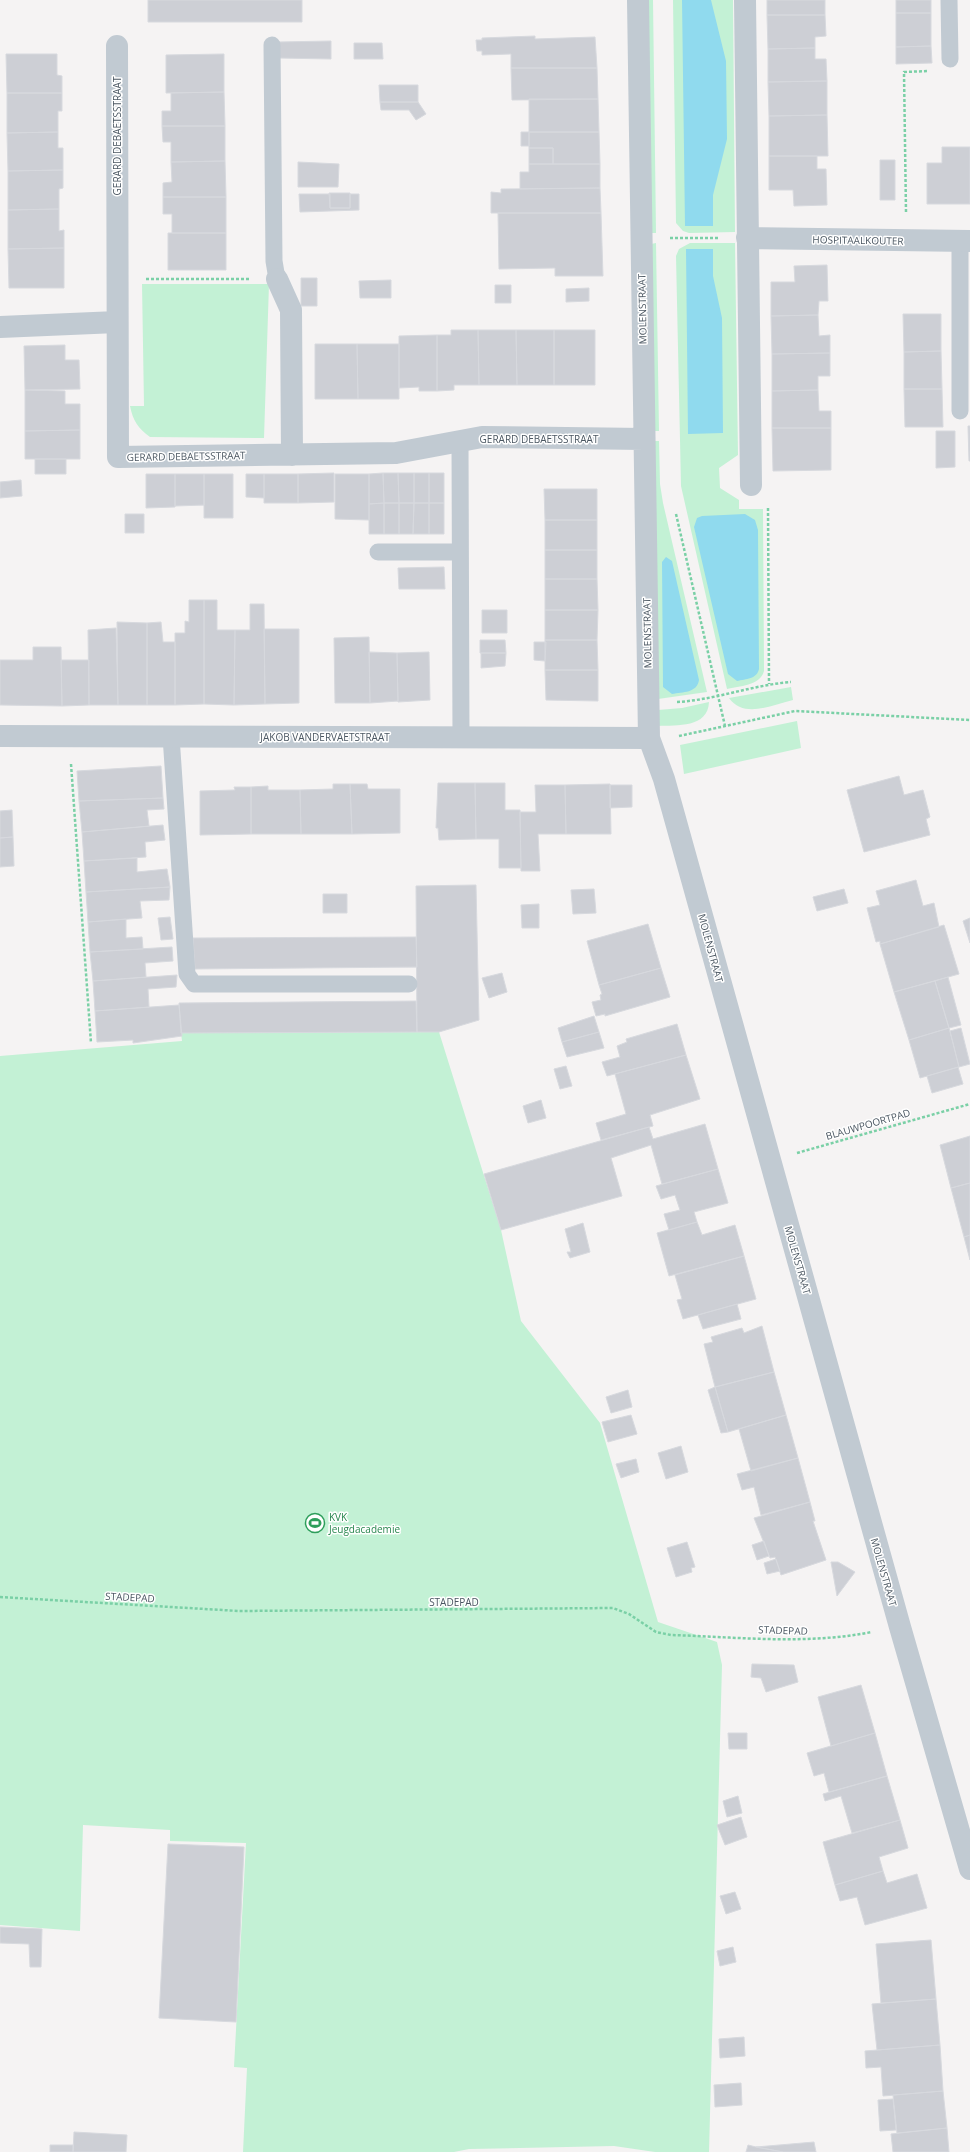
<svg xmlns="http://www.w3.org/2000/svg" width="970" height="2152" viewBox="0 0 970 2152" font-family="'Open Sans',sans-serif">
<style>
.green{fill:#c3f1d5}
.water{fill:#90daee}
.building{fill:#cdcfd5;stroke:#d7d9de}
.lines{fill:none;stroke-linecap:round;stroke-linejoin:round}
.path{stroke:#7ad0a6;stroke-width:2.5;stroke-dasharray:3 2;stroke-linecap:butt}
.lane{stroke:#c1cad2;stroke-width:17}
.street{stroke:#c1cad2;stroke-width:22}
.labels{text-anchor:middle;stroke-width:3;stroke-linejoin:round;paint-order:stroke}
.street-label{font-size:10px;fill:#4a5661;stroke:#fff}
.leisure-label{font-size:10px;fill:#27864d;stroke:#fff;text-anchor:start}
</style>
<rect width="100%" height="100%" fill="#f5f3f3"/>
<path class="green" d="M648 0H653L656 233H651Z
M673 0H733L735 232 689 233 683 231 676 223Z
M656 243 659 431H654L651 244Z
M690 243H735L738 455 719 468 720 488 739 500V509H763L764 671C760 686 739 686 727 689L681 486 676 256 679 249Z
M142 284H269L264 438 150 437C138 428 133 421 130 406H144Z
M654 441H659L660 484 663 503 707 692 658 699Z
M791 687 793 700C772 705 744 719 729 698Z
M709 702C708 728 677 725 658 726V710L682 708Z
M797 721 801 748 684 774 680 745Z
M439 1032 501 1230 521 1321 600 1423 658 1622 717 1642 722 1665 709 2152H655L614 2146 469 2149 454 2152H243L247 2068 234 2067 246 1843 170 1841V1830L83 1825 80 1931 0 1925V1056L182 1041 181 1033Z"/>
<path class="water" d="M682 0H711L726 61 727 139 713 195V226H685Z
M686 249H713V276L722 318 723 433 688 434Z
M745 514 755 520 758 530 759 669C757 679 746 679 737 681L728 674 694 527 697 518 702 516Z
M666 557 672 561 699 680C697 693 683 692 672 694L663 687 662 562Z"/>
<path class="building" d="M148 0H302V22H148Z
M767 0H825V15H767Z
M896 0H931V13H896Z
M896 13H931V46L896 47Z
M767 15H825L826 36 815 37V48L768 49Z
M535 36V39L595 37 597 68H511V54L482 55V51H477L476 40H482V38Z
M331 41V59L279 58V42Z
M354 43H382L383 59H354Z
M931 46 932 63 896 64V47Z
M815 48V59H826L827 81 768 82V49Z
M6 54H57V75L62 76V93H7Z
M224 54V92L166 93V55Z
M511 68H597L598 99 512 100Z
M827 81V115L769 116 768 82Z
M379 85H418V102H380Z
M224 92 225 126H162V111H171V93Z
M7 93H62V111H58V132L7 133Z
M529 99H598L599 132H529Z
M380 102H418L426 114 416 120 409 110H381Z
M827 115 828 156H769V116Z
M162 126H225V161L171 162V142H163Z
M58 132V148H63V170L8 171 7 133Z
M521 132H529V146H521Z
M529 132H599L600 164H553V148H529Z
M942 147H970V204H927V163H942Z
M529 148H553V164H529Z
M769 156H817V169H826L827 205 794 206 793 190H769Z
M880 160H895V200H880Z
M225 161 226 197H163V183L172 182 171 162Z
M298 162 339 164 338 187H298Z
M529 164H600V188L520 189V172H529Z
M63 170V188L59 189V209L8 210V171Z
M600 188 601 213H491V192L501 193V189Z
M329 193H350V208H330Z
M299 194H330V208H350V194H359V210L300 212Z
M163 197H226V233H172V214H163Z
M59 209V231L64 230V248L8 249V210Z
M498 213H601L603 276H555V268L499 269Z
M168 233H226V270H168Z
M64 248V288H9L8 249Z
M827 265 828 301H819L818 315 771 316V282H795L794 266Z
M301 278H317V306H301Z
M391 280V298H360L359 281Z
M495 285H511V303H495Z
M589 288V301L566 302V289Z
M903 314H941V351L904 352Z
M818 315 819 336 830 335V353L772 354 771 316Z
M451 330H478L479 385H454V390L437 391V335H451Z
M478 330H516L517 385H479Z
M516 330H554V385H517Z
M554 330H595V385H554Z
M437 335V391H419V387L399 388V336Z
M315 344H357L358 399H315Z
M357 344H399V399H358Z
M65 345V360H79L80 389 25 390 24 346Z
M941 351 942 389H904V352Z
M830 353V376H818V390L772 391V354Z
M904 389H942L943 427H905Z
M25 390 65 391V404H80V430L25 431Z
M818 390 819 411H831V428H772V391Z
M968 426H970V461H969Z
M772 428H831V470L773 471Z
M80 430V459H25V431Z
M936 431H955V467L936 468Z
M35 459H66V474H35Z
M334 473V502L298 503V474Z
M383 473 384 503 369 504V474Z
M383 473H398L399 503H384Z
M398 473H414V503H399Z
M414 473H429V503H414Z
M429 473H444V503H429Z
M146 474H175V507L146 508Z
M175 474H204V505L175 506Z
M204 474H233V518H204Z
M246 474H264V498L246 497Z
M264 474H298V503H264Z
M335 474H369V520L335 519Z
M21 480 22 496 0 498V482Z
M544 489H597V520H545Z
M384 503V534H369V504Z
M384 503H399V534H384Z
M399 503H414L413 534H399Z
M414 503H429V534H413Z
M429 503H444V534H429Z
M125 514H144V533H125Z
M545 520H597V550H545Z
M545 550H597V579H545Z
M444 567 445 589H399L398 568Z
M545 579H597L598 610H545Z
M189 600H204V704L175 705V633H185V621L189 622Z
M204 600H217V630H235L234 705 204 704Z
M250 604H264L265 704 234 705 235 630H250Z
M482 610H507V633H482Z
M545 610H598L597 640H545Z
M117 622 147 623V705H118Z
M161 622 163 642H175V705H147V623Z
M116 628 118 705H89L88 630Z
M264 629H299V703L265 704Z
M369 637 370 703H335L334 638Z
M480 640H505L506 653H480Z
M545 640H597L598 670H545Z
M534 642H546L545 661 534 660Z
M33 647H61L62 706 0 705V660H33Z
M369 652 397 653 398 701 370 703Z
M429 652 430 700 398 702 397 653Z
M481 653H506L505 666 481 668Z
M61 660H89V705L62 706Z
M545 670H598V701L546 700Z
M161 766 163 798 79 801 77 771Z
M899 776 904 795 923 790 930 817 926 819 930 835 864 852 847 790Z
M438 783H475L476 839 439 840 438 828H436Z
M475 783H505V810H520L521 868H499V839H476Z
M333 784H350L352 834H301L300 790 333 789Z
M350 784H367L368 789H400V833L352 834Z
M610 784 611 834H566L565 785Z
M535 785H565L566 834H538L540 871H521L520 812H536Z
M610 785H632V807L610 808Z
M268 786V790H300L301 834H251V787Z
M234 787H251V834L200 835V791L235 790Z
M163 798 164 809 147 810 149 826 82 832 79 801Z
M12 810 13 837 0 838V811Z
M163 825 165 840 145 842 146 857 84 861 82 832Z
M13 837 14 866 0 867V838Z
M137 858V872L167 869 170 887 86 892 84 861Z
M916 880 923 906 934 903 939 927 880 944V941L876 942 867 908 880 905 876 891Z
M476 885 479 1020 439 1032H417L416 886Z
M170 887 169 900 140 901 142 918 88 922 86 892Z
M594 889 596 913 573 914 571 890Z
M844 889 848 903 817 911 813 897Z
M323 894H347V913H323Z
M539 904V928H522L521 905Z
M170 917 173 939 161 940 158 918Z
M970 918V943L963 921Z
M126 919V938L142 937 143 949 90 952 88 922Z
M648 924 661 968 599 985 587 941Z
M944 925 959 974 894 992 880 944Z
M416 937 417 967 195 969 193 938Z
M172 947 173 961 145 963 146 977 93 981 90 952Z
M661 968 670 997 605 1016V1014L596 1016 592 1002 601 1000 600 995 602 994 599 985Z
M502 973 507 992 489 998 482 978Z
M177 975 176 987 148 989 149 1007 95 1011 93 981Z
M948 977 961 1025 949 1028 935 981Z
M935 981 949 1028 909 1040 894 992Z
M416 1001 417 1032 181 1033 179 1003Z
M179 1005 182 1036 133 1043V1040L97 1042 95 1011Z
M594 1016 599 1032 562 1042 558 1028Z
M677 1024 686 1055 607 1076 602 1062 620 1057 617 1046 627 1042 626 1039Z
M949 1028 959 1067 920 1078 909 1040Z
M961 1028 970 1064 959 1067 950 1031Z
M599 1032 604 1048 567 1057 562 1042Z
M686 1055 700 1099 650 1115 653 1126 601 1140 596 1123 626 1114 615 1074Z
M566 1066 572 1086 560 1089 554 1069Z
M958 1067 963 1084 932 1093 927 1076Z
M541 1100 546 1118 528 1123 523 1106Z
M705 1124 718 1169 662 1184 651 1145 611 1158 622 1196 501 1230 484 1174 649 1127 653 1139Z
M970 1136V1183L951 1188 940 1145Z
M718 1169 728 1203 694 1212 697 1222 669 1230 664 1214 680 1210 675 1195 661 1199 656 1186Z
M970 1183V1235L964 1237 951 1188Z
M697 1222 702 1235 735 1225 744 1256 669 1276 657 1233Z
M583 1223 590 1252 570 1258 567 1252H571L565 1229Z
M970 1235V1260L964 1237Z
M744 1256 756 1299 683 1319 677 1300 682 1299 675 1275Z
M737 1304 741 1319 703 1329 698 1315Z
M762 1326 774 1372 715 1387 704 1344 713 1342 711 1337 742 1328 744 1333Z
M774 1372 786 1415 728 1432 715 1387Z
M715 1387 728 1432 721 1433 708 1390Z
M628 1390 632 1407 611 1413 606 1397Z
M631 1415 637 1434 608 1442 602 1422Z
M786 1415 798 1458 751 1471 739 1429Z
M681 1446 688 1472 666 1479 658 1453Z
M798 1458 810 1502 761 1515 754 1487 742 1490 737 1474Z
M636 1459 639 1472 621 1478 616 1464Z
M810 1502 815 1521H813L826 1560 781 1575 775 1557 770 1558 754 1518Z
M764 1541 769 1556 757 1560 752 1545Z
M687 1542 695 1567 691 1568 692 1572 676 1577 667 1548Z
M776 1559 780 1571 767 1574 764 1563Z
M831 1562H838L855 1572 837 1596Z
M752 1664 794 1665 798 1682 766 1692 761 1678 751 1677Z
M861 1685 875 1733 831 1746 818 1697Z
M728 1733H747V1749H729Z
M875 1733 887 1776 829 1792 824 1773 814 1776 807 1753Z
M887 1776 900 1820 852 1833 841 1796 825 1801 823 1794Z
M738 1796 742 1813 727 1817 723 1801Z
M741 1817 747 1837 725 1845 717 1825Z
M900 1820 908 1848 879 1857 883 1871 835 1885 823 1842Z
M168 1844 244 1847 236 2022 159 2018Z
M883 1871 887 1883 917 1874 927 1908 865 1925 857 1897 840 1901 835 1885Z
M735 1892 741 1909 726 1914 720 1896Z
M0 1927 42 1929 41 1967H30L29 1944 0 1943Z
M931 1940 936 1999 881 2003 876 1944Z
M733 1947 736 1962 720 1966 717 1951Z
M936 1999 940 2045 877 2050 872 2004Z
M744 2037 745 2056 720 2058 719 2039Z
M940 2045 943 2091 883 2096 881 2067 866 2068 865 2051Z
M741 2083 742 2105 715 2107 714 2085Z
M943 2091 947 2128 897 2133 893 2095Z
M893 2099 896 2130 880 2131 878 2100Z
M947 2128 949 2152H893L891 2134Z
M74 2132 127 2135 126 2152H73Z
M814 2142 816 2152H783L756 2147Z
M50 2145H73V2152H50Z
M748 2145 756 2147 783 2152H746Z"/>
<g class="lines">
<path class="path" d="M906 212 904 72 928 71
M670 238H719
M146 279H249
M768 508 769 684
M676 514 725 726
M677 702C715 700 752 685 791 682
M679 736 795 711 970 720
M71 764 91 1043
M797 1153 970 1104
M0 1597 239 1611 613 1608 629 1614 656 1632 671 1635C738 1637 806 1645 872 1632"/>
<path class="lane" d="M949 0 950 59
M272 45 274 261 277 279
M960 411V241
M460 442 461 738
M378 552H460
M171 736 187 974 194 984H409"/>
<path class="street" d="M638 0 649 738 664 779 900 1627 970 1869
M745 0 751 485
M117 46 118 457 396 453 482 437 644 439
M747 238 970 241
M277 279 291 310 292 455
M0 327 117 322
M0 736 649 738"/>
</g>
<defs>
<symbol id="stadium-ring" viewBox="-11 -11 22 22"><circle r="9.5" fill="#fff" stroke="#2e9e5b" stroke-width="1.5"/><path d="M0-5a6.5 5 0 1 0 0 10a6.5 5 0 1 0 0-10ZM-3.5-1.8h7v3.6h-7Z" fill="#2e9e5b"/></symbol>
</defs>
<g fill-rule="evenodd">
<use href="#stadium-ring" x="304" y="1512" width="22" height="22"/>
</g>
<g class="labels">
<g class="street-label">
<text transform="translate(117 136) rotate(-90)" y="4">GERARD DEBAETSSTRAAT</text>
<text transform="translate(858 240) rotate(1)" y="4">HOSPITAALKOUTER</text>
<text transform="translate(642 309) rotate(-91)" y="4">MOLENSTRAAT</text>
<text x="539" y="443">GERARD DEBAETSSTRAAT</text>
<text transform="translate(186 456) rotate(-1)" y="4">GERARD DEBAETSSTRAAT</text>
<text transform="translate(647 633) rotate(-91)" y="4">MOLENSTRAAT</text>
<text x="325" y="741">JAKOB VANDERVAETSTRAAT</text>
<text transform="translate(711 948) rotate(75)" y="4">MOLENSTRAAT</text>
<text transform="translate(868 1124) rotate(-16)" y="4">BLAUWPOORTPAD</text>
<text transform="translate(798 1260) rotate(74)" y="4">MOLENSTRAAT</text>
<text transform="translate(884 1572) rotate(74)" y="4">MOLENSTRAAT</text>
<text transform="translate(130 1597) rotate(3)" y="4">STADEPAD</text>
<text x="454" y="1606">STADEPAD</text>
<text transform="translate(783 1630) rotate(2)" y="4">STADEPAD</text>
</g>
<g class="leisure-label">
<text x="329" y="1521">KVK<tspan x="329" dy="12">Jeugdacademie</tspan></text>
</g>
</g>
</svg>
